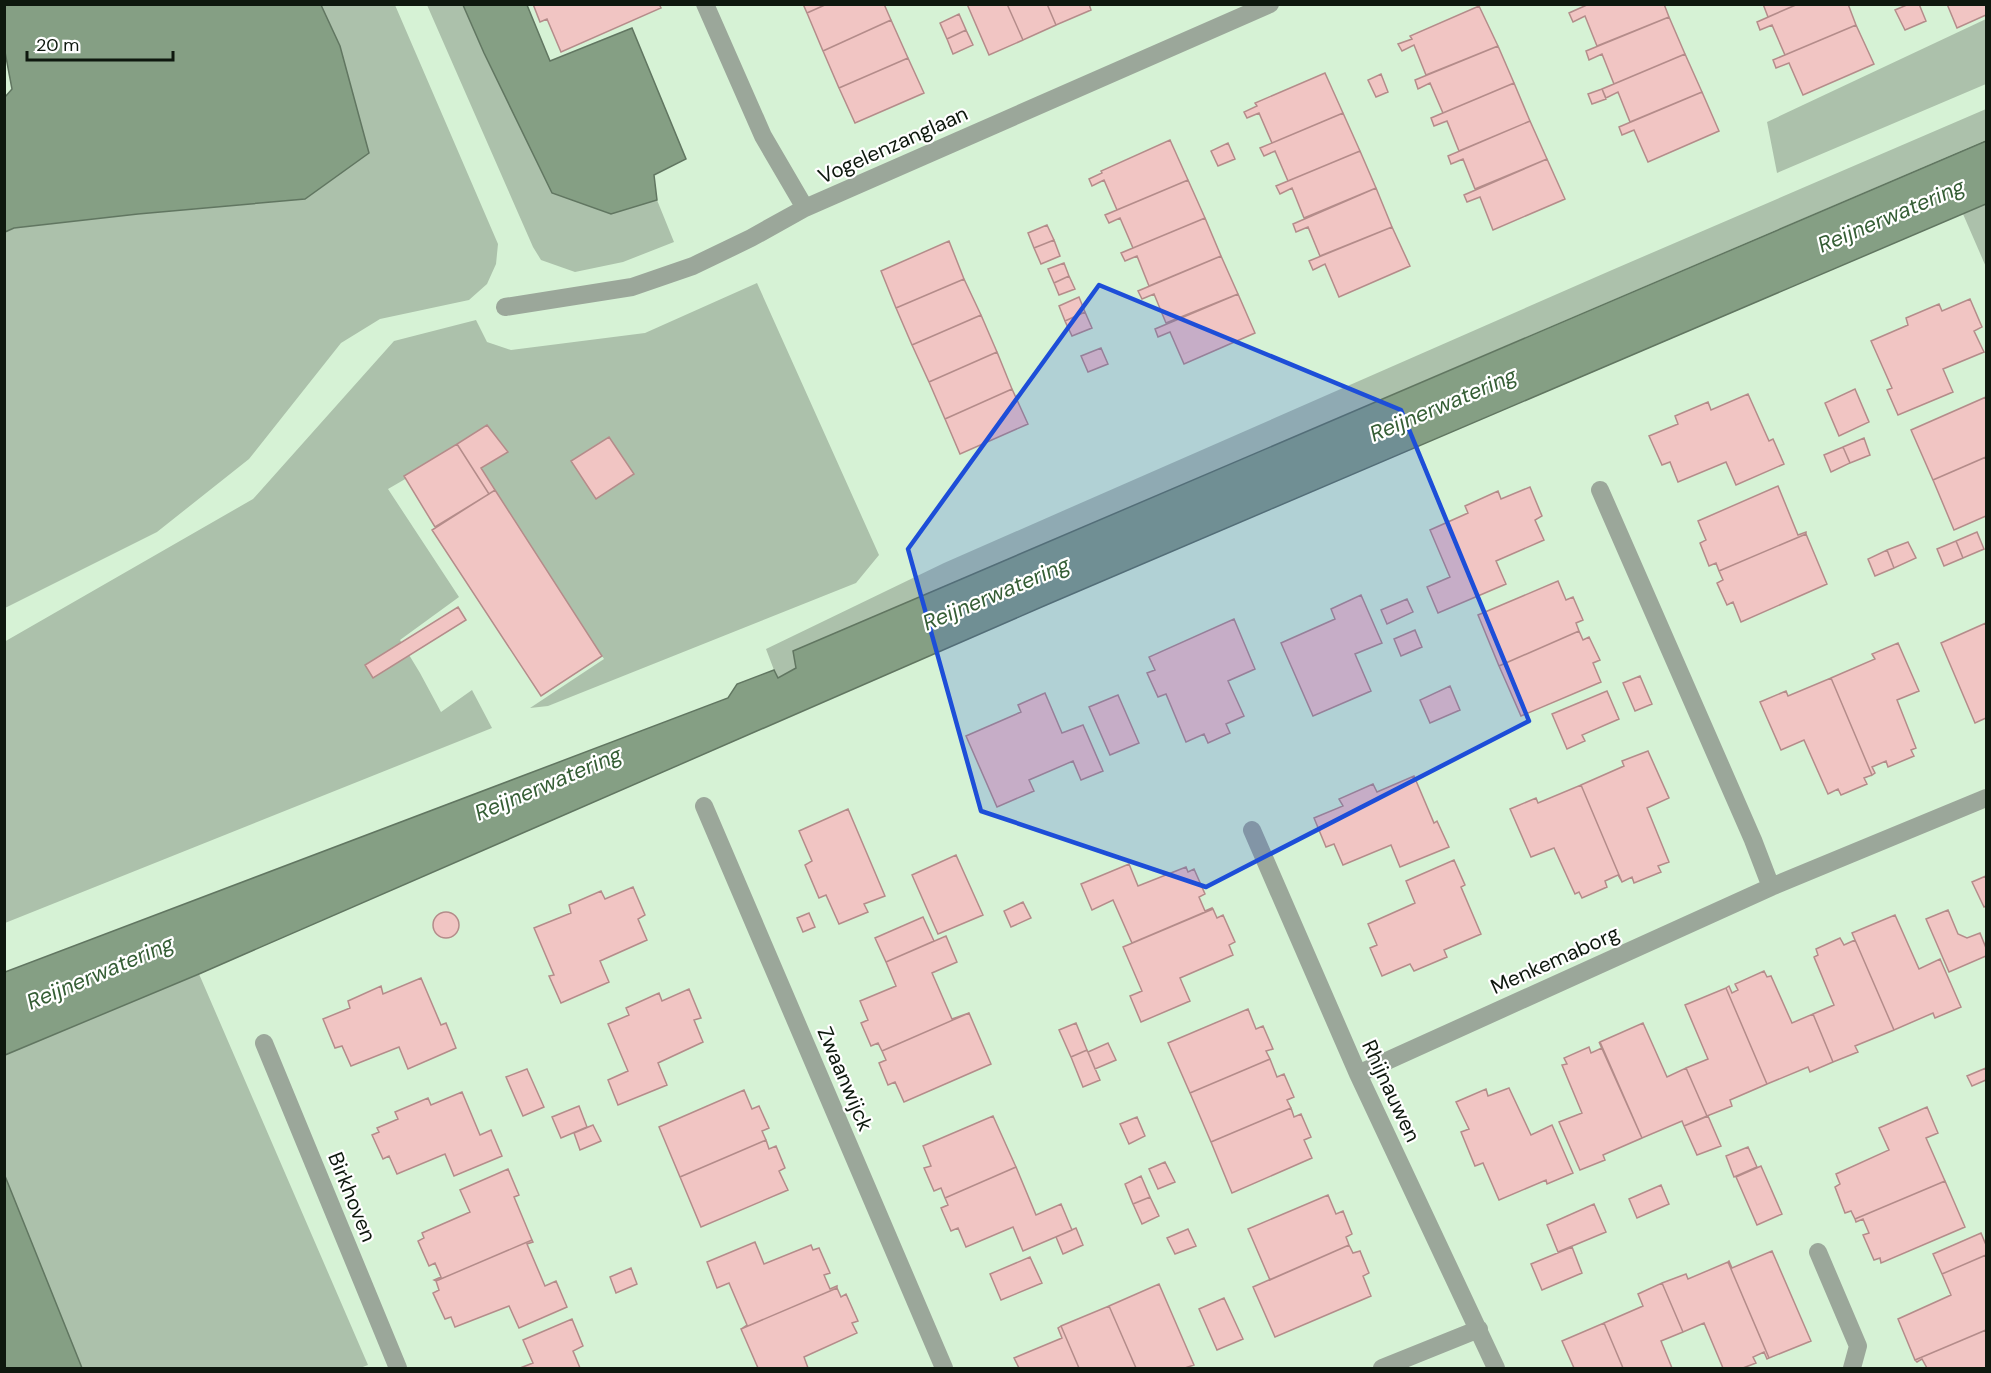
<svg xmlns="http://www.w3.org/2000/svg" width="1991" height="1373" viewBox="0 0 1991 1373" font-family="'DM Sans',sans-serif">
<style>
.green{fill:#acc1ab}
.water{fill:#859f84;stroke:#617661;stroke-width:1.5}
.building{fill:#f1c5c3;stroke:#b48c8a;stroke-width:1.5}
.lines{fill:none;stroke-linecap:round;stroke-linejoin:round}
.street{stroke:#9ba79a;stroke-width:18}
.marked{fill:#1d4ed8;fill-opacity:0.2;stroke:#1d4ed8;stroke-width:4.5;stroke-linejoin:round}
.labels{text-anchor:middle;stroke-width:4.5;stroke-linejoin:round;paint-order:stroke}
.street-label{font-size:21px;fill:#0e180e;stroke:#fff}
.water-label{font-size:22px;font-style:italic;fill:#355e35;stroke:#fff}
</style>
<rect width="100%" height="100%" fill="#d6f2d5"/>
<path class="green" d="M321 5H395L498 244 496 264 487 284 469 300 380 319 341 343 249 459 157 532 5 608V232L14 228 138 214 305 199 340 46Z
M427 5H463L484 53 611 214 657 200 674 242 623 262 575 272 541 260 533 247Z
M1986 19V84L1777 173 1767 122Z
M1986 109V140L794 651 796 668 777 678 766 649 944 563 1612 270Z
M1986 204V267L1963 214Z
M757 283 879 555 856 583 548 706 530 708 604 659 464 445 388 489 459 597 400 640 420 673 441 712 472 690 492 728 5 923 4 642 253 499 394 341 476 320 487 342 511 350 645 333Z
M199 974 368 1365 360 1368H82L5 1176V1055Z"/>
<path class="water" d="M5 4 321 5 340 46 369 153 305 199 138 214 14 228 5 232V97L12 89 5 52Z
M463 5H527L550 61 632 28 686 159 654 175 657 200 611 214 552 193 484 53Z
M1986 141V204L1044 606 199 974 5 1055V972L728 698 737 684 774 670 778 678 796 668 793 651Z
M4 1176H5L82 1368H5Z"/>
<path class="building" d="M533 4H659L661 8 561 52 547 19 540 22Z
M803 4H827L807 13Z
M827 4H884L891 20 823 51 807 13Z
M967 4H1007L1023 40 989 55Z
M1007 4H1047L1056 25 1023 40Z
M1047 4H1089L1091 10 1056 25Z
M1589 4H1664L1669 17 1597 46 1585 16 1573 22 1569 13Z
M1763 4H1798L1768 17Z
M1798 4H1848L1856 25 1785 55 1772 25 1760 30 1757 22Z
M1909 4H1919L1926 21 1905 30 1895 10Z
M1947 4H1986V15L1957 28Z
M1479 6 1498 46 1426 75 1414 45 1402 51 1398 44 1412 39 1410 36Z
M959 14 966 30 947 39 940 23Z
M1669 17 1685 54 1614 84 1602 54 1589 60 1586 51Z
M891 20 908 58 839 88 823 51Z
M1856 25 1874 64 1803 95 1789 63 1776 68 1773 60Z
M966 30 973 45 953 54 947 39Z
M1498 46 1514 83 1443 113 1430 83 1418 89 1415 80Z
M1685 54 1702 92 1630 122 1618 92 1606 98 1602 89Z
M908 58 924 93 855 123 839 88Z
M1325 73 1343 113 1272 143 1259 113 1247 118 1244 112 1257 106 1255 103Z
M1381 74 1388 92 1376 97 1368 80Z
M1514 83 1530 121 1459 151 1447 121 1434 126 1431 118Z
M1602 89 1606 99 1592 104 1588 94Z
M1702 92 1719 131 1648 162 1634 130 1622 135 1619 127Z
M1343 113 1360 151 1288 181 1275 151 1264 156 1260 148Z
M1530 121 1547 159 1475 189 1463 159 1451 164 1448 156Z
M1170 140 1188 180 1117 210 1104 180 1092 186 1089 179 1102 173 1101 171Z
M1228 143 1235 159 1218 166 1211 151Z
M1360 151 1376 188 1304 218 1292 188 1280 194 1276 186Z
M1547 159 1565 199 1493 230 1480 197 1467 202 1464 195Z
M1188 180 1205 218 1133 248 1120 218 1109 223 1105 215Z
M1376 188 1392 227 1320 256 1308 227 1296 232 1293 224Z
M1205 218 1221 256 1149 286 1137 256 1125 261 1121 253Z
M1047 225 1054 240 1034 248 1028 233Z
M1392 227 1410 266 1339 297 1325 264 1313 270 1309 261Z
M1054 240 1060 256 1041 264 1034 248Z
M949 241 964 279 896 308 881 271Z
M1221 256 1238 294 1166 323 1154 294 1142 299 1138 291Z
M1064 263 1069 276 1054 283 1048 269Z
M1069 276 1075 289 1059 295 1054 283Z
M964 279 981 315 912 345 896 308Z
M1238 294 1255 333 1184 364 1170 332 1158 337 1155 329Z
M1079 297 1085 312 1065 321 1059 306Z
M1970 299 1982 327 1974 331 1984 352 1943 369 1953 392 1898 415 1887 390 1892 388 1871 341 1908 325 1906 318 1939 304 1942 311Z
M1085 312 1092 328 1072 336 1065 321Z
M981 315 997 352 929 382 912 345Z
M1101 348 1108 364 1088 372 1081 356Z
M997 352 1012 389 945 419 929 382Z
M1012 389 1028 424 960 454 945 419Z
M1855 389 1869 422 1839 436 1825 403Z
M1748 394 1769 441 1773 439 1784 464 1736 485 1726 462 1678 482 1670 462 1662 465 1649 436 1678 424 1675 416 1708 402 1711 410Z
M1986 397V457L1933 480 1911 430Z
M487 425 508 452 481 468 495 490 489 494 457 444Z
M609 437 634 474 596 499 571 461Z
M1864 438 1870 455 1850 463 1843 447Z
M457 444 489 494 435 527 404 476Z
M1843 447 1850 463 1831 472 1824 455Z
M1986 457V516L1954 530 1933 480Z
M1778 486 1798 535 1806 532V534L1719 571 1716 563 1709 566 1700 543 1706 540 1698 521Z
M1530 487 1542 516 1535 520 1544 540 1496 561 1506 584 1438 613 1427 587 1450 577 1430 530 1468 513 1465 506 1498 491 1501 499Z
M495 490 602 656 541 696 432 530Z
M1977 532 1984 549 1963 558 1956 541Z
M1806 534 1827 584 1741 622 1733 602 1727 605 1717 583 1723 580 1719 571Z
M1956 541 1963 558 1944 566 1937 549Z
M1908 542 1916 558 1894 568 1887 550Z
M1887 550 1894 568 1875 576 1868 559Z
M1558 581 1566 600 1573 597 1583 620 1576 623 1579 631 1499 666 1478 615Z
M1361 595 1382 643 1355 654 1371 691 1313 716 1281 643 1335 619 1331 609Z
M1407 599 1413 612 1387 624 1381 610Z
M458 607 466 620 373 678 365 665Z
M1234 619 1255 669 1228 681 1244 716 1226 724 1230 733 1208 743 1204 734 1186 742 1166 694 1158 697 1147 673 1155 670 1149 657Z
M1986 623V718L1975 723 1941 643Z
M1415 630 1422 647 1401 656 1394 639Z
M1579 631 1583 640 1589 637 1600 660 1593 663 1601 682 1521 716 1499 666Z
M1898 643 1919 691 1897 700 1916 748 1911 750 1914 756 1888 767 1886 761 1872 767 1875 773 1872 775 1831 678 1875 659 1872 654Z
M1640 676 1652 704 1635 711 1623 683Z
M1831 678 1872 775 1864 778 1867 784 1841 795 1838 789 1828 794 1804 740 1781 750 1760 702 1786 691 1788 696Z
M1450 686 1460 710 1430 723 1420 700Z
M1607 691 1619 719 1582 735 1585 741 1567 749 1552 714Z
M1045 693 1062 733 1083 725 1103 771 1081 780 1073 761 1029 780 1034 791 997 807 966 736 1021 712 1018 705Z
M1118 695 1139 743 1110 755 1089 707Z
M1648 751 1669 798 1647 808 1669 862 1658 866 1661 872 1634 883 1632 877 1622 882 1581 785 1624 766 1622 761Z
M1414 776 1434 823 1437 821 1449 847 1400 867 1391 845 1343 865 1334 844 1326 847 1314 818 1343 806 1339 799 1373 784 1377 792Z
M1581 785 1622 882 1618 875 1605 881 1607 887 1582 898 1579 892 1575 894 1554 848 1531 857 1510 809 1536 798 1538 803Z
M848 809 885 896 864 904 868 912 839 924 826 895 819 898 805 865 812 861 799 831Z
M956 855 983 915 938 934 912 875Z
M1454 860 1465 885 1461 887 1481 934 1444 950 1447 957 1414 971 1410 964 1382 976 1370 948 1377 945 1368 924 1415 903 1406 881Z
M1129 864 1138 886 1186 867 1188 872 1194 869 1205 894 1199 897 1205 911 1212 908V909L1132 943 1113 900 1092 910 1081 884Z
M1986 876V906L1984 907 1972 882Z
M633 887 645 915 638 919 647 940 600 961 609 982 561 1003 549 976 554 975 534 928 571 913 569 905 601 891 605 899Z
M1023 902 1031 918 1011 927 1004 911Z
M1213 909 1217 918 1223 915 1235 942 1229 945 1233 955 1180 978 1190 1001 1141 1022 1130 996 1142 991 1123 947Z
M1948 910 1958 934 1967 938 1980 933 1986 948V956L1949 972 1926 919Z
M433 925a13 13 0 1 1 26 0a13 13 0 1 1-26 0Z
M809 913 815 927 803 932 797 918Z
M1895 915 1919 969 1940 959 1961 1007 1935 1018 1933 1013 1894 1030 1852 933Z
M923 917 934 941 886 962 875 938Z
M1852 933 1894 1030 1855 1046 1858 1052 1833 1062 1813 1014 1834 1005 1814 957 1818 955 1816 949 1840 938 1844 945 1855 940Z
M946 936 957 962 932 973 952 1019 969 1013 882 1051 878 1043 871 1046 861 1023 868 1020 860 1001 896 986 886 962Z
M1764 971 1767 977 1771 976 1792 1023 1813 1014 1833 1062 1810 1072 1808 1067 1767 1084 1726 988 1729 986 1732 993 1738 990 1735 984Z
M421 978 441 1025 446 1023 456 1048 408 1069 399 1047 351 1066 342 1046 335 1048 323 1019 350 1008 348 1001 381 986 383 994Z
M1726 988 1767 1084 1730 1100 1732 1106 1707 1116 1686 1068 1708 1059 1685 1005Z
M689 989 701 1018 694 1020 703 1042 658 1063 667 1085 618 1105 608 1080 628 1071 608 1024 629 1015 626 1008 659 993 662 1001Z
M1248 1009 1256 1029 1263 1026 1273 1049 1266 1051 1270 1059 1190 1093 1168 1043Z
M969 1013 991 1064 904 1102 895 1082 888 1085 879 1063 886 1060 882 1051Z
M1076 1023 1087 1050 1071 1057 1059 1030Z
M1643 1023 1667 1077 1686 1068 1707 1116 1684 1126 1682 1121 1642 1138 1600 1042Z
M1599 1042 1642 1138 1603 1155 1605 1160 1580 1170 1559 1122 1582 1113 1562 1065 1567 1064 1564 1058 1589 1047 1591 1053 1602 1048Z
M1108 1043 1116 1060 1095 1069 1088 1052Z
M1087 1050 1100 1080 1083 1087 1071 1057Z
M1270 1059 1277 1077 1284 1074 1294 1097 1287 1100 1291 1108 1211 1142 1190 1093Z
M1986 1068V1080L1972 1086 1967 1076Z
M527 1069 544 1107 523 1116 506 1077Z
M1509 1088 1531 1135 1552 1125 1573 1173 1547 1184 1546 1180 1499 1200 1483 1163 1475 1166 1461 1132 1469 1129 1456 1102 1486 1089 1488 1096Z
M744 1090 752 1109 759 1106 769 1128 762 1131 766 1140 680 1177 659 1127Z
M462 1092 480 1135 491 1130 502 1156 454 1176 445 1154 397 1174 389 1156 383 1159 372 1135 379 1132 377 1128 398 1119 395 1112 428 1098 431 1105Z
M579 1106 587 1127 561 1138 552 1117Z
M1927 1107 1938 1133 1926 1138 1945 1181 1855 1219 1851 1211 1845 1213 1835 1187 1840 1184 1836 1174 1889 1150 1879 1128Z
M1291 1108 1294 1117 1301 1114 1311 1137 1304 1140 1312 1158 1232 1193 1211 1142Z
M993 1116 1016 1167 945 1198 941 1188 934 1191 924 1168 931 1166 923 1146Z
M1708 1116 1721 1146 1697 1155 1684 1126Z
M1137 1117 1145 1136 1129 1144 1120 1124Z
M593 1125 601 1141 580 1150 574 1133Z
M766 1140 769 1149 776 1146 785 1168 779 1171 788 1190 701 1227 680 1177Z
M1748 1147 1757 1167 1734 1177 1726 1156Z
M1165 1162 1175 1182 1158 1189 1149 1169Z
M1761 1166 1782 1214 1757 1225 1736 1177Z
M1016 1167 1036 1215 1061 1204 1072 1230 1023 1251 1013 1227 966 1247 958 1228 951 1231 941 1208 948 1205 945 1198Z
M508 1169 519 1195 514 1197 532 1240 436 1281 434 1280 441 1277 435 1263 429 1266 418 1241 424 1238 422 1233 470 1212 460 1190Z
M1141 1176 1150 1197 1133 1204 1125 1184Z
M1945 1181 1965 1227 1881 1263 1880 1258 1874 1260 1863 1235 1869 1233 1863 1219 1856 1222 1855 1219Z
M1661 1185 1669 1204 1637 1218 1629 1199Z
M1328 1195 1336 1214 1343 1211 1352 1234 1346 1237 1349 1245 1270 1280 1248 1229Z
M1150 1197 1159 1216 1142 1224 1133 1204Z
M1594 1204 1606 1232 1558 1252 1547 1225Z
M1076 1228 1083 1245 1063 1254 1056 1237Z
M1188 1229 1196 1246 1175 1254 1167 1238Z
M1981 1233 1986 1245V1255L1942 1274 1933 1254Z
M532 1240 533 1242 527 1244 545 1286 556 1281 567 1307 519 1328 509 1306 455 1327 451 1317 445 1319 433 1293 439 1290 436 1281Z
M755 1242 764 1264 811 1245 813 1250 819 1248 830 1273 824 1275 830 1289 837 1286V1288L741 1329 747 1325 729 1283 717 1288 707 1262Z
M1349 1245 1353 1253 1360 1251 1369 1273 1363 1276 1371 1296 1275 1337 1253 1287Z
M1572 1247 1582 1273 1542 1290 1531 1264Z
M1772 1251 1811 1341 1769 1358 1728 1262 1729 1261 1732 1268Z
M1986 1255V1330L1915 1360 1898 1319 1951 1295 1942 1274Z
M1030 1257 1042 1283 1001 1300 990 1274Z
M1728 1262 1769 1358 1767 1359 1764 1352 1753 1357 1756 1363 1743 1368H1723L1704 1323 1683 1332 1662 1283 1686 1274 1688 1279Z
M631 1268 637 1284 616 1293 610 1277Z
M1662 1283 1683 1332 1661 1341 1672 1368H1623L1604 1323 1643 1306 1638 1294Z
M1159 1284 1194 1365 1185 1368H1136L1109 1306Z
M837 1288 841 1297 846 1294 858 1321 852 1323 857 1333 804 1357 808 1368H758L741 1329Z
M1224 1298 1243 1339 1217 1350 1199 1309Z
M1109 1306 1136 1368H1079L1061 1326Z
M572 1319 583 1346 573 1351 580 1368H520L533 1363 523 1340Z
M1604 1323 1623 1368H1574L1562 1341Z
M1061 1326 1079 1368H1019L1014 1358 1062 1338 1058 1328Z
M1986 1330V1368H1927L1922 1359 1917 1362 1915 1360Z"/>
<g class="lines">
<path class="street" d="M705 4 763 136 805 208
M505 307 632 287 693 266 751 238 805 208 1270 4
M1600 490 1753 840 1771 887
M704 806 944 1368
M1252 830 1358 1074 1496 1368
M264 1043 398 1368
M1358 1074 1771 887 1986 798
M1818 1252 1858 1346 1852 1368
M1382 1368 1479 1329"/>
</g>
<path class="marked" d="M1099 285 1401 410 1529 721 1206 887 981 811 908 549Z"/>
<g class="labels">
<g class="street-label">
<text transform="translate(893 145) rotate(-24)" y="7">Vogelenzanglaan</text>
<text transform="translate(1555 960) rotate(-24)" y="7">Menkemaborg</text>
<text transform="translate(845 1079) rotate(67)" y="7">Zwaanwijck</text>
<text transform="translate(1391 1091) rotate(65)" y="7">Rhijnauwen</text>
<text transform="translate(352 1197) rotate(68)" y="7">Birkhoven</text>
</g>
<g class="water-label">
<text transform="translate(1891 215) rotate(-23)" y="8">Reijnerwatering</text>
<text transform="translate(1443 404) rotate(-23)" y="8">Reijnerwatering</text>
<text transform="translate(996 593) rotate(-23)" y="8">Reijnerwatering</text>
<text transform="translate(548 783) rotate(-23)" y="8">Reijnerwatering</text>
<text transform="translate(100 972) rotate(-23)" y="8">Reijnerwatering</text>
</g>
</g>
<rect width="1991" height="1373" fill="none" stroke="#0e180e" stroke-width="12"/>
<path d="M27 51v9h146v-9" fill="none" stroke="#0e180e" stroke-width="3"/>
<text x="36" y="51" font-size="18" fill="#0e180e" stroke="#ffffff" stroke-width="4.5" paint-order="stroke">20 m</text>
</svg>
